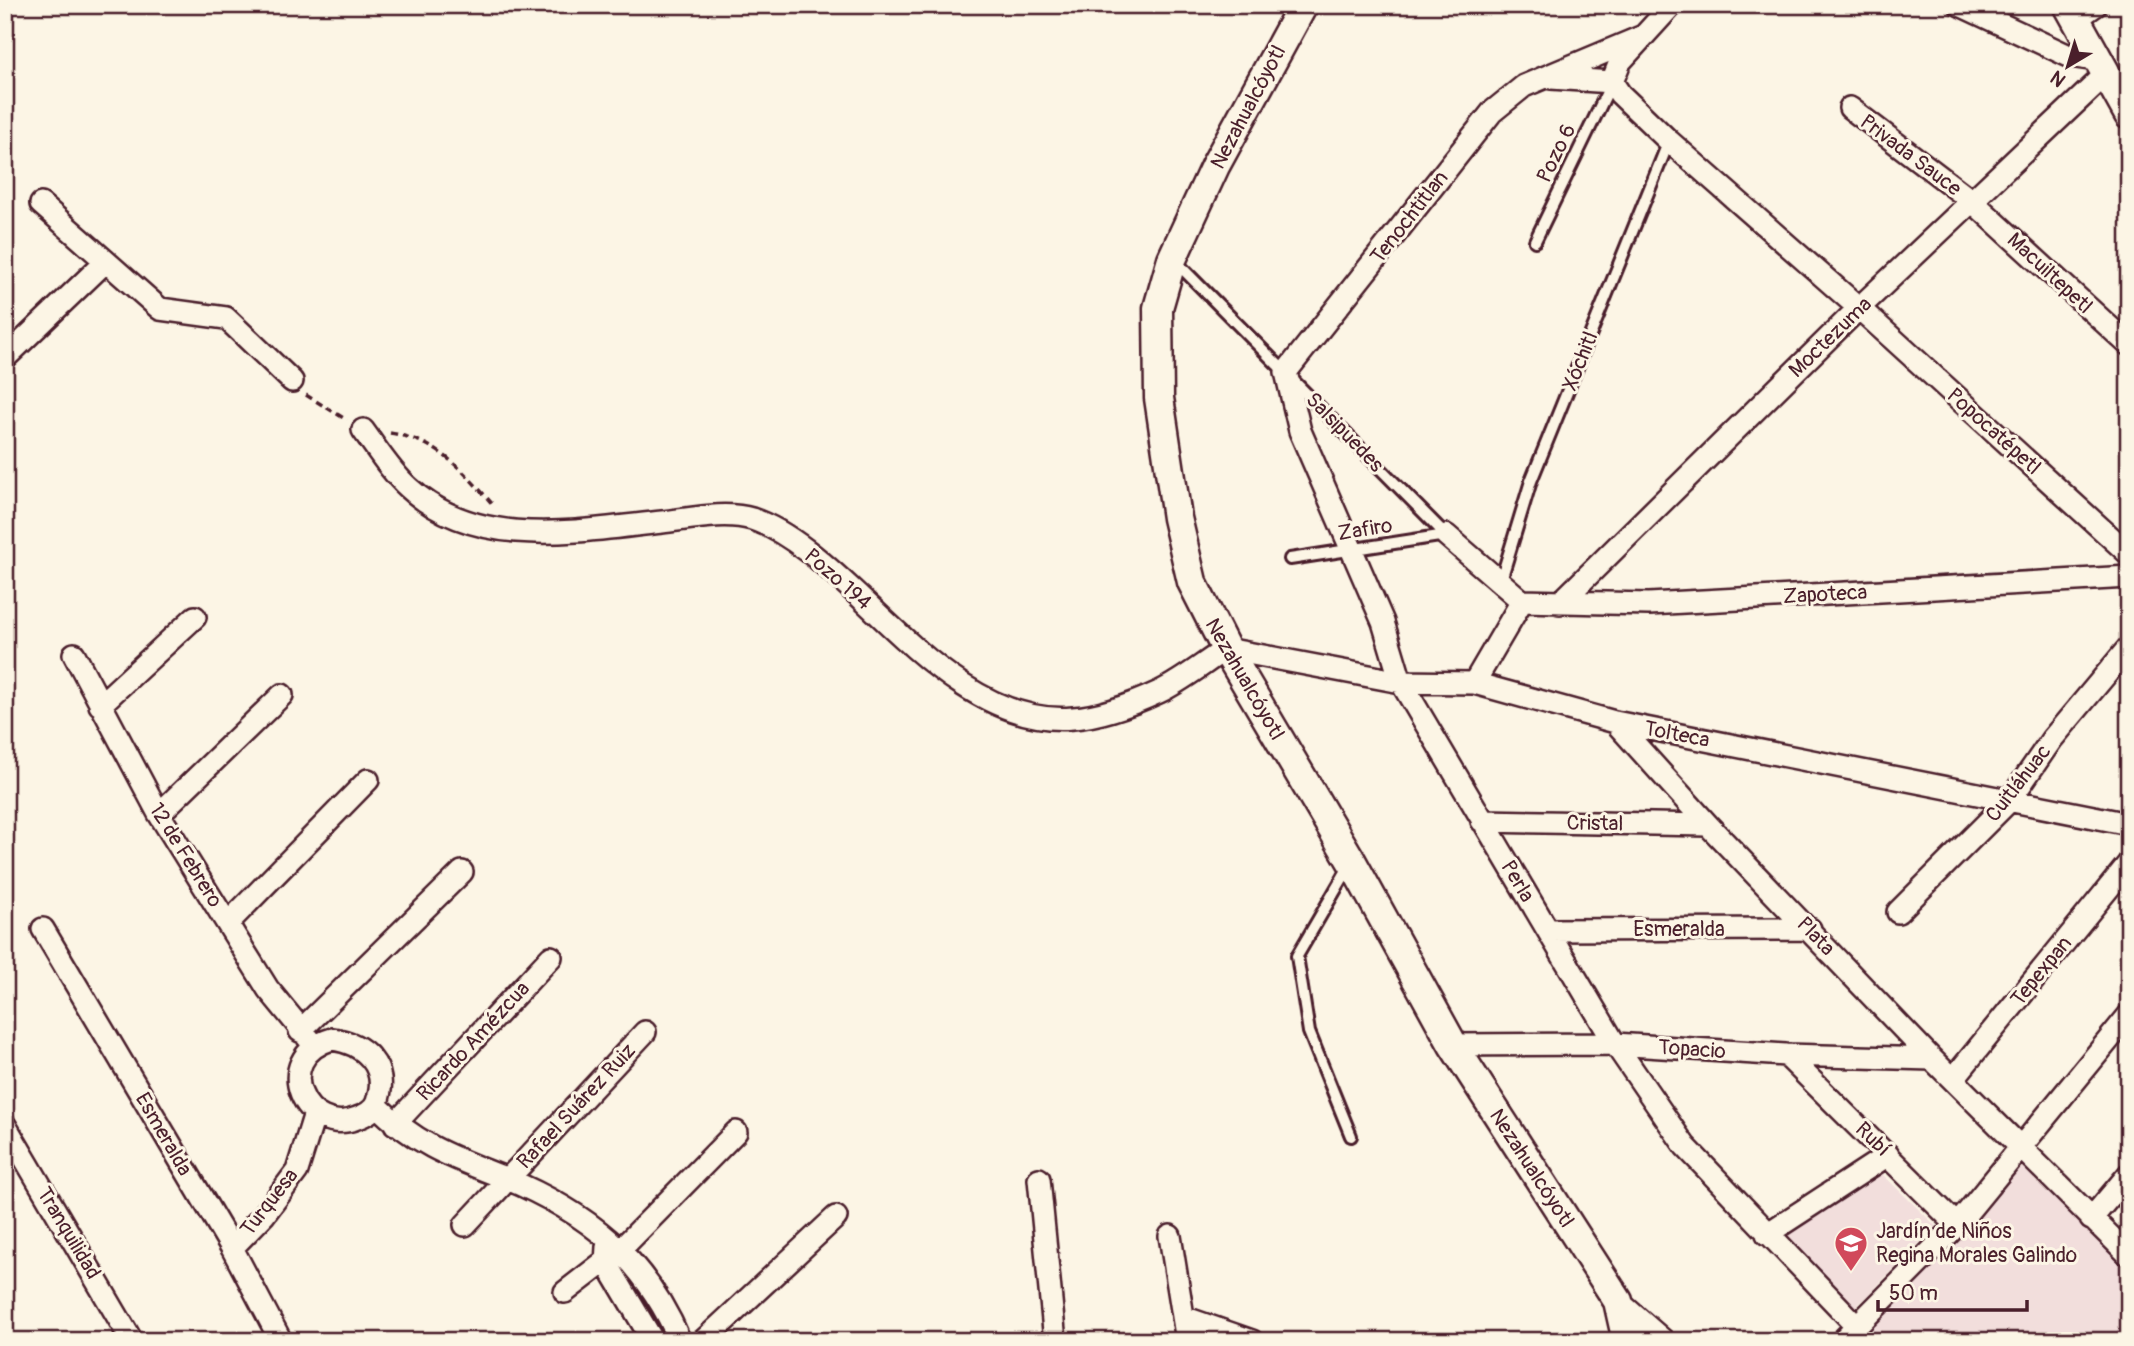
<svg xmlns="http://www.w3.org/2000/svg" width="2134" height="1346" viewBox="0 0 2134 1346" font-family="Pangolin,sans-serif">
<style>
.built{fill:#f2dedc}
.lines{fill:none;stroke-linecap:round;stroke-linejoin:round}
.service-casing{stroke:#4a1f2b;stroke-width:16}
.minor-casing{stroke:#4a1f2b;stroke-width:26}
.secondary-casing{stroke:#4a1f2b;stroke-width:33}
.path{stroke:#4a1f2b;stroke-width:3.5;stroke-dasharray:7 5;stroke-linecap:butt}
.service{stroke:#fcf5e5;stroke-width:10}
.minor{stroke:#fcf5e5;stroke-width:21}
.secondary{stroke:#fcf5e5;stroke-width:28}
.labels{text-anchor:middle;stroke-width:6;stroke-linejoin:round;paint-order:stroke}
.street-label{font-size:21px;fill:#4a1f2b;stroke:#fcf5e5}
.poi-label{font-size:21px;fill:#4a1f2b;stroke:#fcf5e5;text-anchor:start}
</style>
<rect width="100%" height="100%" fill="#fcf5e5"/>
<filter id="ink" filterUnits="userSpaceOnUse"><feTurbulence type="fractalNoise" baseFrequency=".0143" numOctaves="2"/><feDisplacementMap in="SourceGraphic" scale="14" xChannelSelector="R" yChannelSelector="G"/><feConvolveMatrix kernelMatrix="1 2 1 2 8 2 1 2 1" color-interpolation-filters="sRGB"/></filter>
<g filter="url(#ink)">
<path class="built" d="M1875 1167 1936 1226 1849 1314 1777 1233Z
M2022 1167 2129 1273V1341H1843Z"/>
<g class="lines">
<defs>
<path id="service" d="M1535 241 1612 82
M1175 261 1446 535
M1290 559 1446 535
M1500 583 1531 481 1669 141
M1350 865 1297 956 1309 1032 1351 1136"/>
<path id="minor" d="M1960 5 2069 56 2096 60
M2075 20 2096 5
M1641 37 1524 86 1492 112 1286 372 1300 431 1383 622 1401 682 1615 1044 1685 1146 1857 1326
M1551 78 1612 82
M1612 82 1620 94 1669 141 1859 308 2129 554
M1612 82 1620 62 1672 5
M1850 108 1972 201 2129 345
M41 204 160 309 226 318 292 381
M5 358 104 263
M363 430C377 449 391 472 409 488 478 551 578 531 662 522 690 519 725 511 752 519 791 532 830 569 859 596 915 649 988 726 1073 718 1102 716 1133 704 1159 692 1182 681 1204 663 1226 649L1401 682 1474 683 1615 722 2129 824
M1446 535 1522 601
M1522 601 1649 604 2129 577
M1560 603 1859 308 2104 76
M74 654 159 814 268 989 314 1045
M1474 683 1522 601
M100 705 195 617
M1615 722 1708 825 1932 1059 2129 1255
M159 814 282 695
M1482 821 1708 825
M1898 912 2010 800 2052 739 2129 647
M228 923 368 780
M43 929 232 1248 281 1341
M1548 930 1810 929
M300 1031 462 872
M332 1039C364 1043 390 1067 377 1102 374 1111 365 1115 357 1118 306 1139 268 1058 332 1039Z
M1453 1045 1615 1044 1786 1055 1932 1059
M1786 1055 1957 1225
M1954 1078 2129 863
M376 1105C416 1145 454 1158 505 1178 587 1212 644 1257 680 1341
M395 1124 551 957
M5 1125 132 1341
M1039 1179 1055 1341
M2091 1219 2129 1174
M465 1225 645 1032
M1767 1234 1888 1155
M1170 1236 1187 1341
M607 1247 606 1262 653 1341
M232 1248 264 1215 297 1171 315 1113
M565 1292 622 1248 736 1132
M1618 1301 1664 1341
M1183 1317 1252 1341
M703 1341 836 1217
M1842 1341 1957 1225 2129 1015"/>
<path id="secondary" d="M1303 5 1215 166 1172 259 1158 308 1159 398 1177 518 1192 582 1226 649 1352 862 1453 1045 1618 1301 1627 1341
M2068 5 2129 115"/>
</defs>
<use href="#service" class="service-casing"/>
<use href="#minor" class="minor-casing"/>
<use href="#secondary" class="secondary-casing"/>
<path class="path" d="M306 395 347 420
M390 433C440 441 463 471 495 507"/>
<use href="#service" class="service"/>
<use href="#minor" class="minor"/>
<use href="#secondary" class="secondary"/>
</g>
</g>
<defs>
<symbol id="school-pin" viewBox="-11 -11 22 30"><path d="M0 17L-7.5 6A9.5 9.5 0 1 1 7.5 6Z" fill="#d1495b" stroke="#fcf5e5"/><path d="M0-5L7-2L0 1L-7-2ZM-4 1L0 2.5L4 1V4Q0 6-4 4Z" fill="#fff"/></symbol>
</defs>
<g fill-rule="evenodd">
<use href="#school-pin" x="1832" y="1224" width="38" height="52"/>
</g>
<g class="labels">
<g class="street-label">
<text transform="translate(1248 107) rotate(-62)" y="7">Nezahualcóyotl</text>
<text transform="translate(1556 153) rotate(-64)" y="7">Pozo 6</text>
<text transform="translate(1911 155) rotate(37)" y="7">Privada Sauce</text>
<text transform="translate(1409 217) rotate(-52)" y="7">Tenochtitlan</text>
<text transform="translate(2050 273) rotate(43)" y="7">Macuiltepetl</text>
<text transform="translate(1830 337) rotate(-44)" y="7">Moctezuma</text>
<text transform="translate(1580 361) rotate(-68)" y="7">Xóchitl</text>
<text transform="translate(1994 431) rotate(42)" y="7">Popocatépetl</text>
<text transform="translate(1345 432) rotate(46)" y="7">Salsipuedes</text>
<text transform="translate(1365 529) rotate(-9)" y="7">Zafiro</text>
<text transform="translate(838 579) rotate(41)" y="7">Pozo 194</text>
<text transform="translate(1825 594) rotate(-3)" y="7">Zapoteca</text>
<text transform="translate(1245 679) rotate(60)" y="7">Nezahualcóyotl</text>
<text transform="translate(1677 734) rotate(11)" y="7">Tolteca</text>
<text transform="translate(2018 783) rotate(-52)" y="7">Cuitláhuac</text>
<text transform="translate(1595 823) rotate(1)" y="7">Cristal</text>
<text transform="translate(186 855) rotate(58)" y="7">12 de Febrero</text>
<text transform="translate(1518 881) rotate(59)" y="7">Perla</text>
<text x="1679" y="936">Esmeralda</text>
<text transform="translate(1816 936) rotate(46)" y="7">Plata</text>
<text transform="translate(2041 971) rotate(-51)" y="7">Tepexpan</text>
<text transform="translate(473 1041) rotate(-47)" y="7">Ricardo Amézcua</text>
<text transform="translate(1692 1049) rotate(4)" y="7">Topacio</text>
<text transform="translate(576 1106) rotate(-47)" y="7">Rafael Suárez Ruiz</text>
<text transform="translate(164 1134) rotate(60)" y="7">Esmeralda</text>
<text transform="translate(1873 1139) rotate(44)" y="7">Rubí</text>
<text transform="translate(1532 1168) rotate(57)" y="7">Nezahualcóyotl</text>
<text transform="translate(269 1202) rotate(-52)" y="7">Turquesa</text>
<text transform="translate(69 1233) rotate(59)" y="7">Tranquilidad</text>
</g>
<g class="poi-label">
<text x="1876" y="1238">Jardín de Niños<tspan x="1876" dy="24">Regina Morales Galindo</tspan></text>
</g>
</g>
<rect width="2134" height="1346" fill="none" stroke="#fcf5e5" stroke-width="28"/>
<rect x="14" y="14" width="2106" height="1318" fill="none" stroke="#4a1f2b" stroke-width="2.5" filter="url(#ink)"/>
<g transform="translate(2068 66) rotate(218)" stroke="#fcf5e5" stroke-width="5" paint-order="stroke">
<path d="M0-5L12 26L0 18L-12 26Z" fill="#4a1f2b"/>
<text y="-10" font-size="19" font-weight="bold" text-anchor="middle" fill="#4a1f2b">N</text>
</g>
<path d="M1878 1300v10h149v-10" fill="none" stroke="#4a1f2b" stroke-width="3.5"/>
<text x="1889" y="1300" font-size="21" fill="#4a1f2b" stroke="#fcf5e5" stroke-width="5" paint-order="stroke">50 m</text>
</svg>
